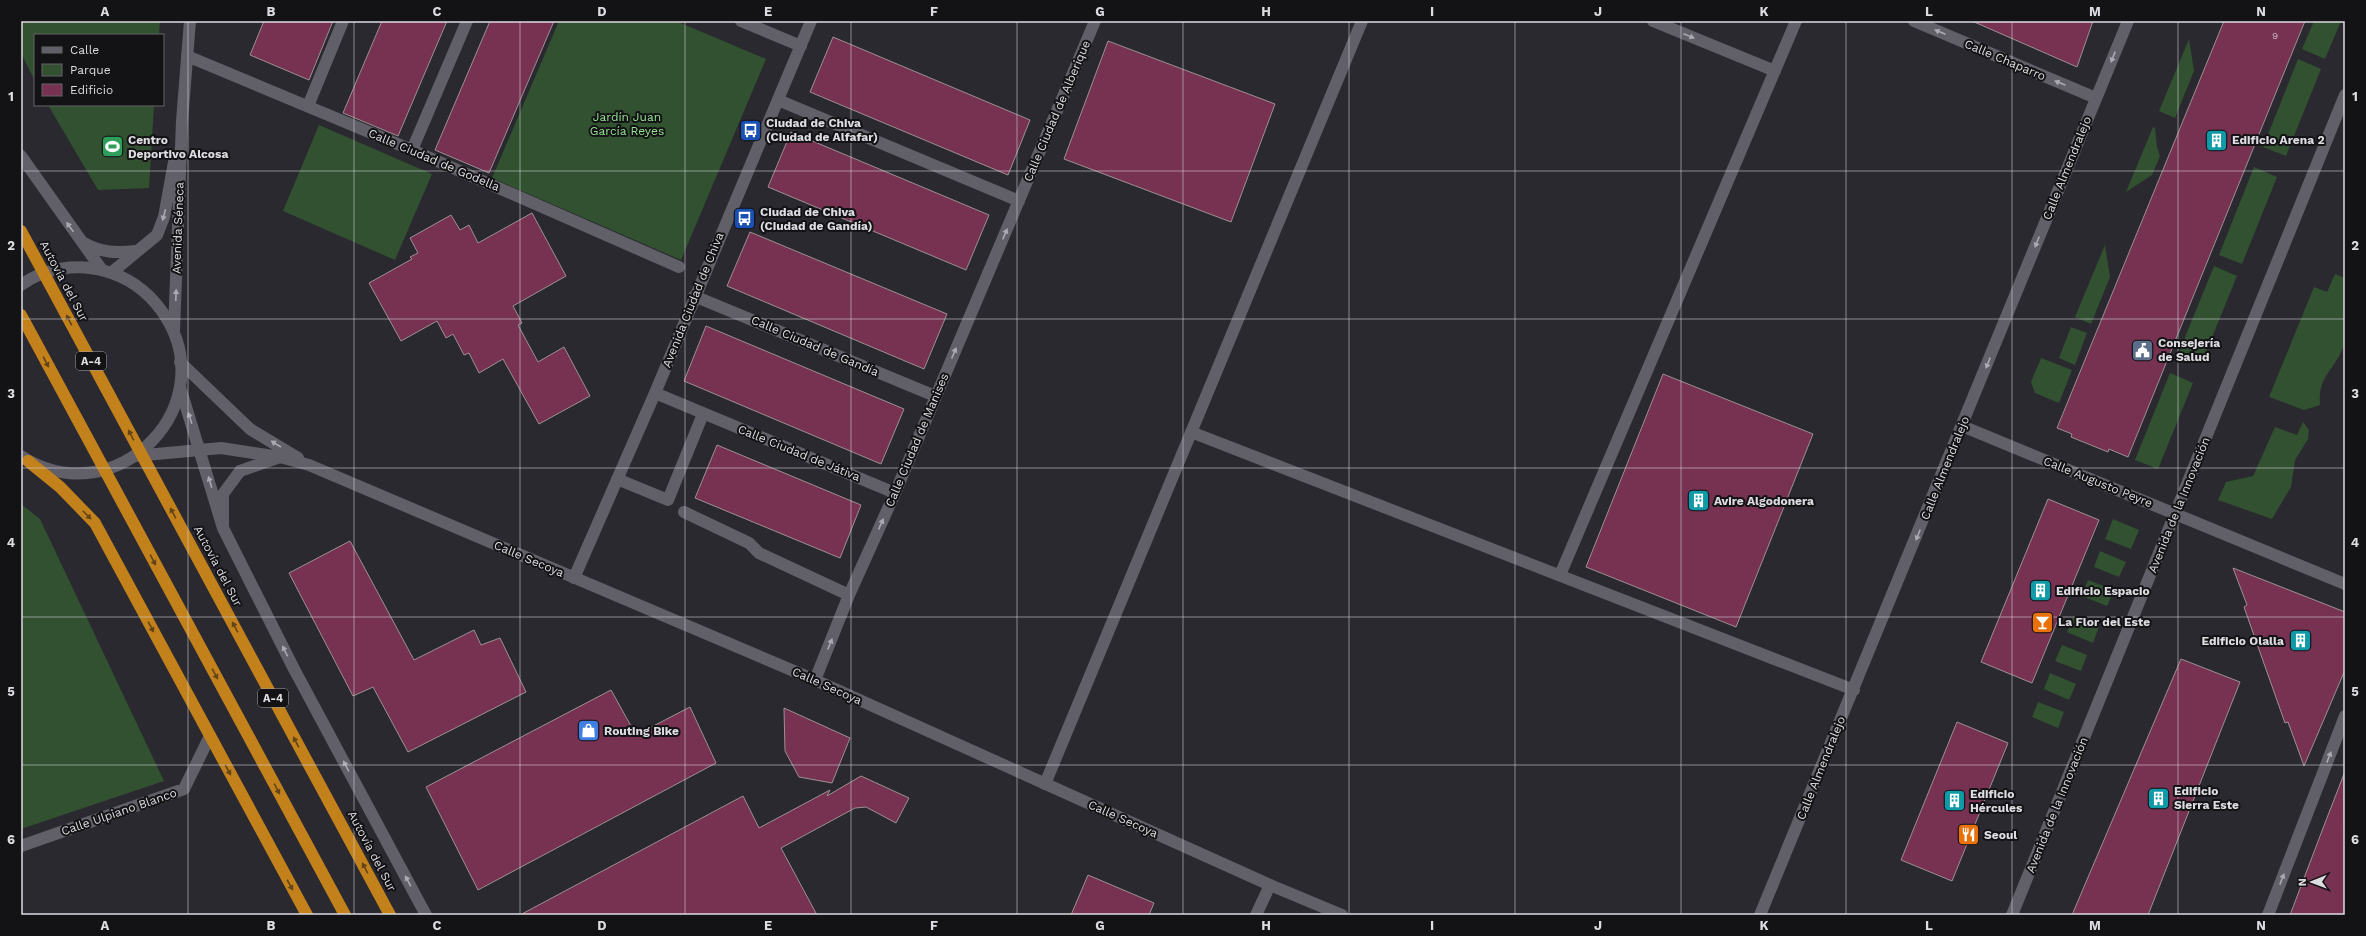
<svg xmlns="http://www.w3.org/2000/svg" width="2366" height="936" viewBox="0 0 2366 936" font-family="'Work Sans',sans-serif">
<style>
.green{fill:#315130}
.building{fill:#773151;stroke:#9b9194}
.lines{fill:none;stroke-linecap:round;stroke-linejoin:round}
.street{stroke:#615f68;stroke-width:12}
.secondary{stroke:#615f68;stroke-width:12}
.highway{stroke:#c2811b;stroke-width:12}
.oneway{fill:#abaab1}
.oneway2{fill:#624418}
.grid{fill:none;stroke:#dddce1;stroke-width:1;stroke-opacity:0.55}
.labels{text-anchor:middle;stroke-width:4;stroke-linejoin:round;paint-order:stroke}
.number-label{font-size:10px;fill:#c4b1bd}
.shield{fill:#131215;stroke:#a09fa4;stroke-width:1}
.shield-label{font-size:11px;font-weight:bold;fill:#dddce1}
.street-label{font-size:12px;fill:#dddce1;stroke:#131215}
.park-label{font-size:12px;fill:#95e292;stroke:#131215}
.poi-label{font-size:12px;font-weight:bold;fill:#dddce1;stroke:#131215;text-anchor:start}
.neatline{fill:none;stroke:#dddce1;stroke-width:1.5}
.grid-label{font-size:13px;text-anchor:middle;font-weight:bold;fill:#dddce1}
</style>
<rect width="100%" height="100%" fill="#2a2930"/>
<path class="green" d="M21 21H160L159 35H35V81L21 53Z
M559 21H676L766 59 681 260 492 178Z
M2314 21H2341L2325 59 2302 49Z
M2189 39 2194 71 2175 118 2159 111Z
M2298 59 2321 69 2286 156 2263 147Z
M48 105H154L149 188 98 190Z
M319 125 432 174 395 260 283 211Z
M2153 127 2155 128 2157 147 2160 156 2152 175 2126 192Z
M2254 167 2277 177 2242 264 2219 255Z
M2105 245 2110 277 2091 324 2075 317Z
M2214 266 2237 276 2202 362 2179 352Z
M2335 274 2345 278C2345 298 2349 321 2345 340 2339 369 2317 373 2320 405L2304 410 2269 397 2314 287 2327 292Z
M2071 327 2087 333 2075 365 2059 358Z
M2041 358 2072 370 2059 403 2035 393 2031 382Z
M2170 373 2193 383 2158 469 2135 460Z
M2303 422 2309 430 2308 439 2295 460 2291 487 2272 519 2218 500 2226 482 2253 476 2275 427 2297 435Z
M21 504 40 519 164 781 21 829Z
M2113 519 2139 530 2131 549 2105 539Z
M2100 551 2126 562 2119 577 2094 567Z
M2088 580 2114 590 2107 606 2082 596Z
M2073 617 2099 627 2093 643 2067 632Z
M2062 645 2087 655 2081 671 2055 661Z
M2050 673 2076 684 2069 700 2044 689Z
M2038 702 2064 712 2058 728 2032 717Z"/>
<path class="building" d="M264 21H333L309 80 250 55Z
M382 21H447L398 136 343 113Z
M490 21H554L489 173 435 150Z
M1972 21H2093L2077 67Z
M2224 21H2305L2128 457 2109 449 2108 452 2071 437 2072 434 2057 428Z
M833 37 1030 120 1008 175 810 92Z
M1108 41 1275 104 1231 222 1064 159Z
M791 132 989 215 966 270 768 187Z
M532 213 566 276 513 306 522 323 518 325 538 362 564 347 590 396 539 424 503 359 479 373 469 353 464 355 453 334 446 338 437 321 401 341 369 283 412 259 410 257 418 253 410 238 451 215 460 230 469 225 478 243Z
M750 232 947 314 924 369 727 286Z
M706 326 904 409 881 464 684 381Z
M1663 374 1813 434 1736 627 1586 567Z
M717 445 861 505 840 558 695 498Z
M2048 499 2099 520 2032 683 1981 662Z
M350 541 414 660 474 630 481 645 500 638 526 692 408 752 373 687 353 696 289 573Z
M2233 568 2345 612V670L2304 766 2288 722 2285 723 2244 607 2247 605Z
M2181 659 2240 682 2148 915H2072Z
M611 690 636 735 690 707 716 763 478 890 426 787Z
M784 708 850 738 832 783 799 777 785 751Z
M1957 722 2008 743 1952 881 1901 860Z
M2344 774 2345 915H2290L2325 823Z
M861 776 909 798 896 823 866 807 855 808 781 848 817 915H520L743 796 759 828 830 790 827 796Z
M1088 875 1154 903 1149 915H1071Z"/>
<g class="lines">
<path class="street" d="M741 21 801 46
M1653 21 1775 71
M1914 21 2096 98
M187 56 412 150 679 267
M778 100 1019 201
M308 106 343 21
M412 150 467 21
M21 156 102 270
M84 243C102 253 116 253 136 251
M694 296 935 396
M655 393 895 493
M1962 426 2345 584
M1191 432 1854 690
M617 479 668 500 703 414
M684 512 749 543 759 553 849 595
M223 525V494L240 471 280 457
M1560 575 1796 21
M574 578 655 393 811 21
M815 680 849 595 895 493 1095 21
M1045 784 1362 21
M21 846 184 789 210 736
M1256 915 1270 885
M1760 915 2128 21
M2012 915 2345 95
M2268 915 2345 716"/>
<path class="secondary" d="M111 273 157 235 164 217 174 162
M21 285C44 268 77 263 105 271 127 277 147 291 161 310 228 402 117 518 21 456
M174 331 182 121 190 21
M180 362 250 429 298 458
M180 387 223 528 294 669 426 915
M135 456 221 448 280 457 309 465 815 680 1270 885 1342 915"/>
<path class="highway" d="M21 231 390 915
M21 315 345 915
M28 461 60 487 95 523 307 915"/>
</g>
<defs><path id="oneway-solid" d="M-6-.8H1V-3.2L6.5 0L1 3.2V.8H-6Z"/></defs>
<g class="oneway">
<use href="#oneway-solid" transform="translate(1940 32) rotate(-157)"/>
<use href="#oneway-solid" transform="translate(1689 36) rotate(22)"/>
<use href="#oneway-solid" transform="translate(2113 57) rotate(112)"/>
<use href="#oneway-solid" transform="translate(2060 83) rotate(-157)"/>
<use href="#oneway-solid" transform="translate(164 215) rotate(105)"/>
<use href="#oneway-solid" transform="translate(70 227) rotate(-126)"/>
<use href="#oneway-solid" transform="translate(1005 234) rotate(-67)"/>
<use href="#oneway-solid" transform="translate(2037 242) rotate(112)"/>
<use href="#oneway-solid" transform="translate(176 295) rotate(-88)"/>
<use href="#oneway-solid" transform="translate(954 353) rotate(-67)"/>
<use href="#oneway-solid" transform="translate(1988 363) rotate(112)"/>
<use href="#oneway-solid" transform="translate(190 418) rotate(-108)"/>
<use href="#oneway-solid" transform="translate(276 444) rotate(-148)"/>
<use href="#oneway-solid" transform="translate(210 482) rotate(-107)"/>
<use href="#oneway-solid" transform="translate(881 524) rotate(-66)"/>
<use href="#oneway-solid" transform="translate(1918 535) rotate(112)"/>
<use href="#oneway-solid" transform="translate(830 644) rotate(-68)"/>
<use href="#oneway-solid" transform="translate(285 651) rotate(-116)"/>
<use href="#oneway-solid" transform="translate(2329 757) rotate(-69)"/>
<use href="#oneway-solid" transform="translate(346 766) rotate(-118)"/>
<use href="#oneway-solid" transform="translate(2282 879) rotate(-69)"/>
<use href="#oneway-solid" transform="translate(408 881) rotate(-118)"/>
</g>
<g class="oneway2">
<use href="#oneway-solid" transform="translate(69 320) rotate(-118)"/>
<use href="#oneway-solid" transform="translate(46 362) rotate(62)"/>
<use href="#oneway-solid" transform="translate(131 435) rotate(-118)"/>
<use href="#oneway-solid" transform="translate(173 513) rotate(-118)"/>
<use href="#oneway-solid" transform="translate(87 515) rotate(45)"/>
<use href="#oneway-solid" transform="translate(153 560) rotate(62)"/>
<use href="#oneway-solid" transform="translate(151 627) rotate(62)"/>
<use href="#oneway-solid" transform="translate(235 627) rotate(-118)"/>
<use href="#oneway-solid" transform="translate(215 674) rotate(62)"/>
<use href="#oneway-solid" transform="translate(296 742) rotate(-118)"/>
<use href="#oneway-solid" transform="translate(228 770) rotate(61)"/>
<use href="#oneway-solid" transform="translate(277 789) rotate(62)"/>
<use href="#oneway-solid" transform="translate(365 868) rotate(-118)"/>
<use href="#oneway-solid" transform="translate(290 885) rotate(61)"/>
</g>
<path class="grid" d="M188 21V915M354 21V915M520 21V915M685 21V915M851 21V915M1017 21V915M1183 21V915M1349 21V915M1515 21V915M1681 21V915M1846 21V915M2012 21V915M2178 21V915M21 171H2345M21 319H2345M21 468H2345M21 617H2345M21 765H2345"/>
<defs>
<symbol id="bus-square" viewBox="-11 -11 22 22"><rect x="-9" y="-9" width="18" height="18" rx="4" fill="#1a4fb4" stroke="#131215"/><path d="M-5-6H5V4H4V6H2V4H-2V6H-4V4H-5ZM-3.5-4V0h7V-4ZM-3.5 1.2v1.5H-2V1.2ZM2 1.2v1.5H3.5V1.2Z" fill="#fff"/></symbol>
<symbol id="building-square" viewBox="-11 -11 22 22"><rect x="-9" y="-9" width="18" height="18" rx="4" fill="#0f9aa8" stroke="#131215"/><path d="M-4-6H4V6H1V3H-1V6H-4ZM-2.5-4.3h1.7v1.8h-1.7ZM.8-4.3h1.7v1.8H.8ZM-2.5-1h1.7V.8h-1.7ZM.8-1h1.7V.8H.8Z" fill="#fff"/></symbol>
<symbol id="stadium-square" viewBox="-11 -11 22 22"><rect x="-9" y="-9" width="18" height="18" rx="4" fill="#2e9e5b" stroke="#131215"/><path d="M0-5a6.5 5 0 1 0 0 10a6.5 5 0 1 0 0-10ZM-3.5-1.8h7v3.6h-7Z" fill="#fff"/></symbol>
<symbol id="civic-square" viewBox="-11 -11 22 22"><rect x="-9" y="-9" width="18" height="18" rx="4" fill="#5c6f8a" stroke="#131215"/><path d="M-.6-6.5H3V-4.5H.6V-3L4-1V1h2V6H-6V1h2V-1L-.6-3ZM-1.2 2.5V6h2.4V2.5Z" fill="#fff"/></symbol>
<symbol id="bar-square" viewBox="-11 -11 22 22"><rect x="-9" y="-9" width="18" height="18" rx="4" fill="#e8710a" stroke="#131215"/><path d="M-6-5H6L.8 .8V4.5H3.5V6h-7V4.5H-.8V.8Z" fill="#fff"/></symbol>
<symbol id="shop-square" viewBox="-11 -11 22 22"><rect x="-9" y="-9" width="18" height="18" rx="4" fill="#3f7fe0" stroke="#131215"/><path d="M-5-2.5h2.3a2.7 3.5 0 0 1 5.4 0H5L5.5 6h-11ZM-1.5-2.5h3a1.5 2.3 0 0 0-3 0Z" fill="#fff"/></symbol>
<symbol id="restaurant-square" viewBox="-11 -11 22 22"><rect x="-9" y="-9" width="18" height="18" rx="4" fill="#e8710a" stroke="#131215"/><path d="M-5-6h1v4h1v-4h1v4h1v-4h1v5L-1.5 .5V6h-2V.5L-5-1ZM5-6V6H3V1.5H1.5Q1.5-4 5-6Z" fill="#fff"/></symbol>
</defs>
<g fill-rule="evenodd">
<use href="#bus-square" x="738" y="118" width="25" height="25"/>
<use href="#building-square" x="2204" y="128" width="25" height="25"/>
<use href="#stadium-square" x="100" y="134" width="25" height="25"/>
<use href="#bus-square" x="732" y="206" width="25" height="25"/>
<use href="#civic-square" x="2130" y="338" width="25" height="25"/>
<use href="#building-square" x="1686" y="488" width="25" height="25"/>
<use href="#building-square" x="2028" y="578" width="25" height="25"/>
<use href="#bar-square" x="2030" y="610" width="25" height="25"/>
<use href="#building-square" x="2288" y="628" width="25" height="25"/>
<use href="#shop-square" x="576" y="718" width="25" height="25"/>
<use href="#building-square" x="2146" y="786" width="25" height="25"/>
<use href="#building-square" x="1942" y="788" width="25" height="25"/>
<use href="#restaurant-square" x="1956" y="822" width="25" height="25"/>
</g>
<g class="labels">
<g class="number-label">
<text x="2275" y="39">9</text>
</g>
<g class="shield">
<rect x="76" y="352" width="30" height="18" rx="3"/>
<rect x="258" y="689" width="30" height="18" rx="3"/>
</g>
<g class="shield-label">
<text x="91" y="365">A-4</text>
<text x="273" y="702">A-4</text>
</g>
<g class="street-label">
<text transform="translate(2005 60) rotate(23)" y="4">Calle Chaparro</text>
<text transform="translate(1057 111) rotate(-67)" y="4">Calle Ciudad de Alberique</text>
<text transform="translate(434 160) rotate(23)" y="4">Calle Ciudad de Godella</text>
<text transform="translate(2067 168) rotate(-68)" y="4">Calle Almendralejo</text>
<text transform="translate(178 228) rotate(-88)" y="4">Avenida Séneca</text>
<text transform="translate(64 281) rotate(62)" y="4">Autovía del Sur</text>
<text transform="translate(693 300) rotate(-68)" y="4">Avenida Ciudad de Chiva</text>
<text transform="translate(815 346) rotate(23)" y="4">Calle Ciudad de Gandía</text>
<text transform="translate(917 440) rotate(-67)" y="4">Calle Ciudad de Manises</text>
<text transform="translate(799 453) rotate(22)" y="4">Calle Ciudad de Játiva</text>
<text transform="translate(1945 468) rotate(-68)" y="4">Calle Almendralejo</text>
<text transform="translate(2098 482) rotate(22)" y="4">Calle Augusto Peyre</text>
<text transform="translate(2179 505) rotate(-68)" y="4">Avenida de la Innovación</text>
<text transform="translate(529 559) rotate(23)" y="4">Calle Secoya</text>
<text transform="translate(218 566) rotate(62)" y="4">Autovía del Sur</text>
<text transform="translate(827 686) rotate(24)" y="4">Calle Secoya</text>
<text transform="translate(1821 768) rotate(-68)" y="4">Calle Almendralejo</text>
<text transform="translate(2057 805) rotate(-68)" y="4">Avenida de la Innovación</text>
<text transform="translate(119 812) rotate(-19)" y="4">Calle Ulpiano Blanco</text>
<text transform="translate(1123 819) rotate(24)" y="4">Calle Secoya</text>
<text transform="translate(372 851) rotate(62)" y="4">Autovía del Sur</text>
</g>
<g class="park-label">
<text x="627" y="121">Jardín Juan<tspan x="627" dy="14">García Reyes</tspan></text>
</g>
<g class="poi-label">
<text x="766" y="127">Ciudad de Chiva<tspan x="766" dy="14">(Ciudad de Alfafar)</tspan></text>
<text x="128" y="144">Centro<tspan x="128" dy="14">Deportivo Alcosa</tspan></text>
<text x="2232" y="144">Edificio Arena 2</text>
<text x="760" y="216">Ciudad de Chiva<tspan x="760" dy="14">(Ciudad de Gandía)</tspan></text>
<text x="2158" y="347">Consejería<tspan x="2158" dy="14">de Salud</tspan></text>
<text x="1714" y="505">Avire Algodonera</text>
<text x="2056" y="595">Edificio Espacio</text>
<text x="2058" y="626">La Flor del Este</text>
<text x="2284" y="645" text-anchor="end">Edificio Olalla</text>
<text x="604" y="735">Routing Bike</text>
<text x="2174" y="795">Edificio<tspan x="2174" dy="14">Sierra Este</tspan></text>
<text x="1970" y="798">Edificio<tspan x="1970" dy="14">Hércules</tspan></text>
<text x="1984" y="839">Seoul</text>
</g>
</g>
<rect width="2366" height="936" fill="none" stroke="#131215" stroke-width="44"/>
<rect x="34" y="34" width="130" height="72" fill="#131215" stroke="#646367"/>
<rect x="42" y="47" width="20" height="6" fill="#615f68" stroke="#646367"/>
<text x="70" y="54" font-size="12" fill="#dddce1">Calle</text>
<rect x="42" y="64" width="20" height="12" fill="#315130" stroke="#646367"/>
<text x="70" y="74" font-size="12" fill="#dddce1">Parque</text>
<rect x="42" y="84" width="20" height="12" fill="#773151" stroke="#646367"/>
<text x="70" y="94" font-size="12" fill="#dddce1">Edificio</text>
<g transform="translate(2312 882) rotate(269)" stroke="#131215" stroke-width="3" paint-order="stroke">
<path d="M0-3L7 15L0 10L-7 15Z" fill="#dddce1"/>
<text y="-6" font-size="11" font-weight="bold" text-anchor="middle" fill="#dddce1">N</text>
</g>
<rect x="22" y="22" width="2322" height="892" class="neatline"/>
<g class="grid-label">
<text x="105" y="16">A</text>
<text x="271" y="16">B</text>
<text x="437" y="16">C</text>
<text x="602" y="16">D</text>
<text x="768" y="16">E</text>
<text x="934" y="16">F</text>
<text x="1100" y="16">G</text>
<text x="1266" y="16">H</text>
<text x="1432" y="16">I</text>
<text x="1598" y="16">J</text>
<text x="1764" y="16">K</text>
<text x="1929" y="16">L</text>
<text x="2095" y="16">M</text>
<text x="2261" y="16">N</text>
<text x="11" y="101">1</text>
<text x="2355" y="101">1</text>
<text x="11" y="250">2</text>
<text x="2355" y="250">2</text>
<text x="11" y="398">3</text>
<text x="2355" y="398">3</text>
<text x="11" y="547">4</text>
<text x="2355" y="547">4</text>
<text x="11" y="696">5</text>
<text x="2355" y="696">5</text>
<text x="11" y="844">6</text>
<text x="2355" y="844">6</text>
<text x="105" y="930">A</text>
<text x="271" y="930">B</text>
<text x="437" y="930">C</text>
<text x="602" y="930">D</text>
<text x="768" y="930">E</text>
<text x="934" y="930">F</text>
<text x="1100" y="930">G</text>
<text x="1266" y="930">H</text>
<text x="1432" y="930">I</text>
<text x="1598" y="930">J</text>
<text x="1764" y="930">K</text>
<text x="1929" y="930">L</text>
<text x="2095" y="930">M</text>
<text x="2261" y="930">N</text>
</g>
</svg>
